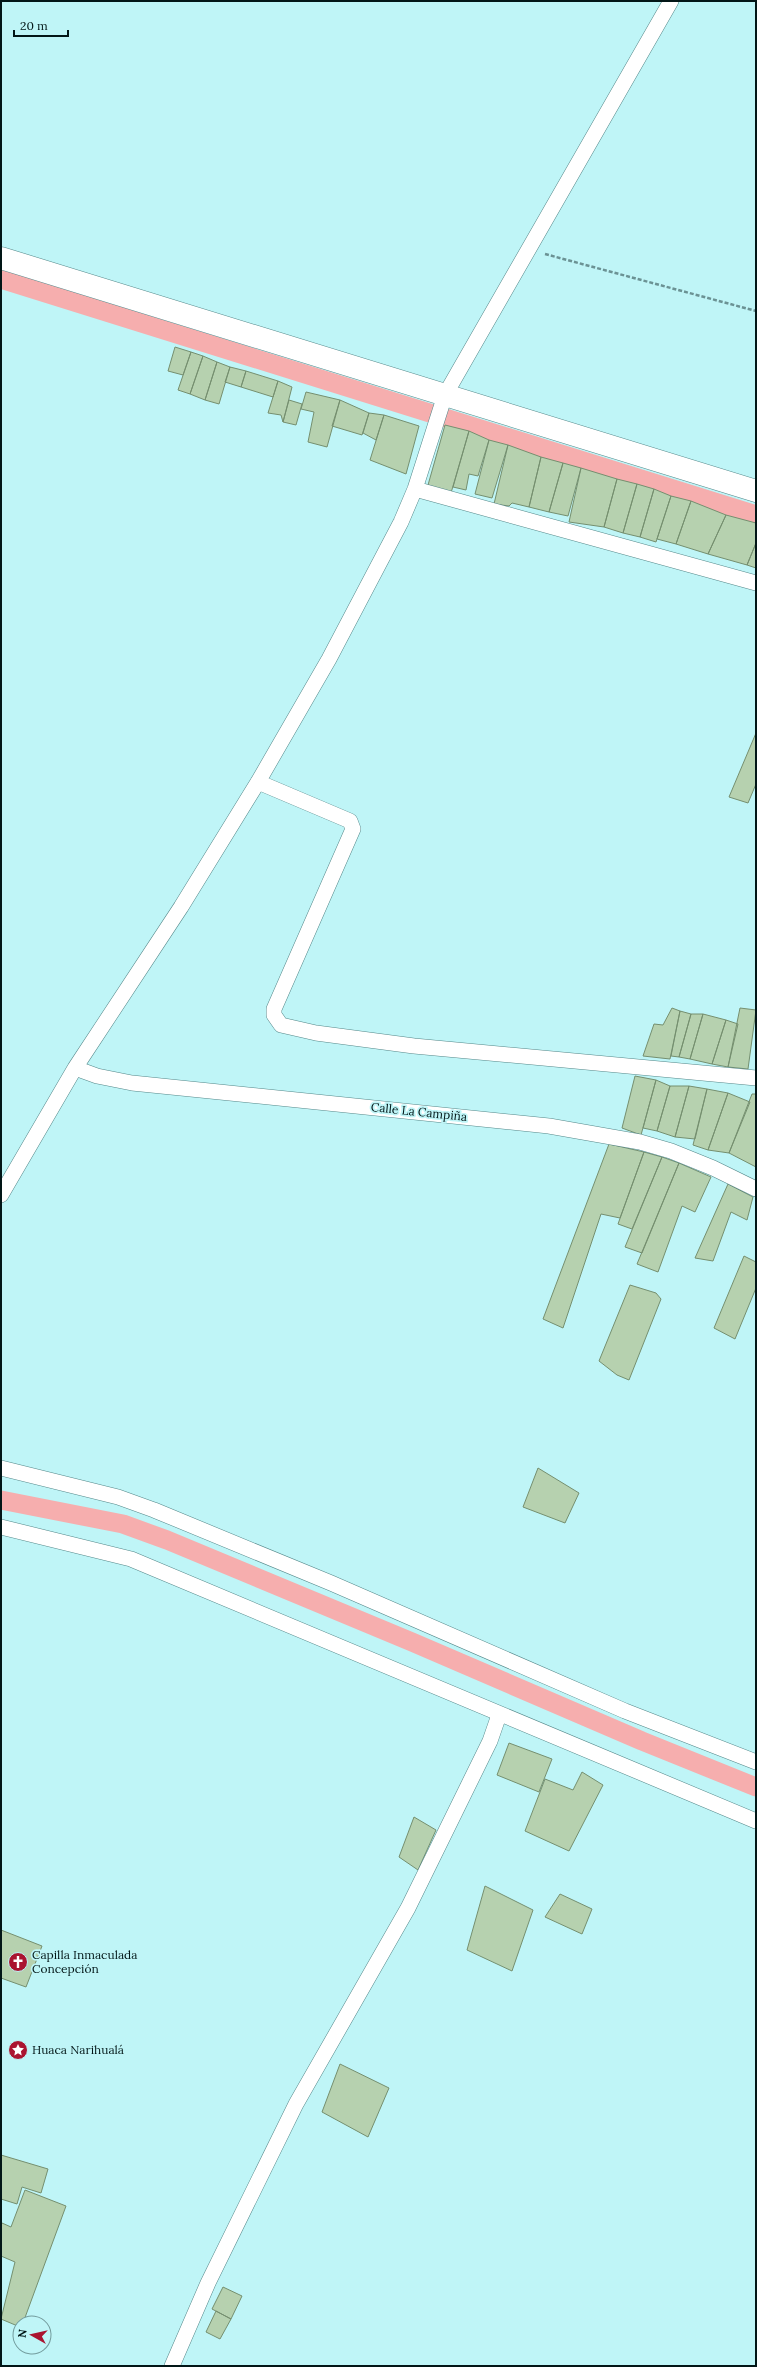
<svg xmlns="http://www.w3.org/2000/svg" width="757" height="2367" viewBox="0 0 757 2367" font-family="Lora,serif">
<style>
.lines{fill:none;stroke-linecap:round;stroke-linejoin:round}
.canal{stroke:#f6aeae;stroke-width:19}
.building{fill:#b6d1af;stroke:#758f6f}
.street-casing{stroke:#55888a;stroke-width:16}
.secondary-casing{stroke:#55888a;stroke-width:23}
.path{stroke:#6b9294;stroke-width:2.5;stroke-dasharray:4 2;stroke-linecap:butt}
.street{stroke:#fff;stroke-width:15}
.secondary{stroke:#fff;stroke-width:22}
.labels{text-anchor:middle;stroke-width:3.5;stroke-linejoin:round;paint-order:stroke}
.street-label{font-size:12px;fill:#021617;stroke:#bff5f7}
.poi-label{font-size:12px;fill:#021617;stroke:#bff5f7;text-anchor:start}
</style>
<rect width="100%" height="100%" fill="#bff5f7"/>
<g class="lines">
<path class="canal" d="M1 279 756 515
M1 1500 123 1524 167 1540 412 1642 642 1741 756 1787"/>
</g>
<path class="building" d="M175 347 191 352 183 375 168 371Z
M191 352 203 356 190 394 178 390Z
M203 356 217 362 205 400 190 394Z
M217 362 230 367 219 404 205 400Z
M230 367 246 371 241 387 225 382Z
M246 371 278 381 273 397 241 387Z
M278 381 292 387 283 422 281 415 268 413Z
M306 392 340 400 327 447 308 442 314 412 301 409Z
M289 400 302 404 296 425 283 422Z
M340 400 369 413 362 435 332 426Z
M369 413 384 415 376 440 363 433Z
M384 415 419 426 406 474 370 460Z
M445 425 469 431 451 493 428 485Z
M469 431 489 440 478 476 469 474 466 490 453 487Z
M489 440 508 445 492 498 475 494Z
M508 445 541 457 529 507 512 503 509 506 494 504Z
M541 457 563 463 549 512 529 507Z
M563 463 581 468 568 516 549 512Z
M581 468 617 479 604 527 569 522Z
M617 479 637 484 623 533 604 527Z
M637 484 654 489 640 537 623 533Z
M654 489 671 496 656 542 640 537Z
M671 496 691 501 676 544 657 539Z
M691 501 726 515 708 554 676 544Z
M726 515 756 523V543L747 565 708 554Z
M756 543V568L747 565Z
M756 733V784L748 803 729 797Z
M672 1008 680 1011 670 1059 643 1056 654 1024 663 1025Z
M740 1008 756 1010 748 1069 728 1067Z
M680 1011 691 1014 679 1057 671 1056Z
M691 1014H703L690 1059 679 1057Z
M703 1014 726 1020 712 1064 690 1059Z
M726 1020 738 1024 728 1067 712 1064Z
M635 1076 656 1080 641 1135 622 1128Z
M656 1080 670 1086 657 1131 643 1128Z
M670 1086H689L675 1137 657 1131Z
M689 1086 707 1089 695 1139 675 1137Z
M707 1089 728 1093 708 1150 693 1145Z
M728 1093 750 1102 729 1153 708 1150Z
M752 1094H756V1167L729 1153Z
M609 1144 644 1152 620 1218 601 1214 563 1328 543 1319Z
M644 1152 662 1157 632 1229 618 1224Z
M662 1157 679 1163 642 1253 625 1247Z
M679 1163 711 1177 695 1212 682 1206 658 1272 637 1264Z
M728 1184 753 1197 747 1220 731 1212 713 1261 695 1258Z
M744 1256 756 1262V1288L735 1339 714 1328Z
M630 1285 656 1293 661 1299 629 1380 617 1375 599 1361Z
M538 1468 579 1493 565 1523 523 1507Z
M509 1743 552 1759 539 1792 497 1775Z
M582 1772 603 1785 569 1851 525 1831 545 1779 573 1790Z
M414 1817 436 1830 418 1870 399 1857Z
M485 1886 533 1910 512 1971 467 1950Z
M560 1894 592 1909 582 1934 545 1917Z
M1 1930 42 1946 26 1987 1 1978Z
M340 2064 389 2088 368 2137 322 2112Z
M1 2155 48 2169 41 2193 22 2187 17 2204 1 2199Z
M25 2190 66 2206 23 2323H20V2327L1 2319 15 2262 1 2256V2226L2 2223 11 2227Z
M223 2287 242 2296 231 2319 212 2309Z
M216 2311 231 2319 220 2339 206 2332Z"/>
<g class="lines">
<defs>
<path id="street" d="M415 489 756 583
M258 782 350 821 353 829 274 1009V1015L281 1025 316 1033 414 1046 756 1078
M75 1068 97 1076 132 1083 549 1126 640 1142 671 1151 713 1168 756 1189
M1 1195 75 1068 181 907 258 782 329 659 401 522 415 489 445 395 671 1
M1 1468 118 1497 154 1510 331 1583 625 1711 756 1762
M1 1527 131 1559 756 1821
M172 2366 208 2283 296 2104 408 1908 490 1741 499 1715"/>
<path id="secondary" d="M1 258 756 491"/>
</defs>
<use href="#street" class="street-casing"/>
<use href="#secondary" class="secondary-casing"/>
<path class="path" d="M545 254 756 311"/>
<use href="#street" class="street"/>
<use href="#secondary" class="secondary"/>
</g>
<defs>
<symbol id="church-disc" viewBox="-11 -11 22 22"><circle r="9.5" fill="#aa1430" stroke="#bff5f7"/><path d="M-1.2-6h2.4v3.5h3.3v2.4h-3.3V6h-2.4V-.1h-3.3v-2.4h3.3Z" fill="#fff"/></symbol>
<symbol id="sight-disc" viewBox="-11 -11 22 22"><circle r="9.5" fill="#aa1430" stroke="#bff5f7"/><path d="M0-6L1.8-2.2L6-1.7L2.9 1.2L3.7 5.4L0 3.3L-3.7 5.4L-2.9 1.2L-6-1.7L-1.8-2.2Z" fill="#fff"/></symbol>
</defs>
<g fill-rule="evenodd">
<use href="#church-disc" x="7" y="1951" width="22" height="22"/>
<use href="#sight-disc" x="7" y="2039" width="22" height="22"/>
</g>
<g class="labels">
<g class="street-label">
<text transform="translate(419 1112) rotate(6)" y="4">Calle La Campiña</text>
</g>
<g class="poi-label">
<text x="32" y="1959">Capilla Inmaculada<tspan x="32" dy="14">Concepción</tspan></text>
<text x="32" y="2054">Huaca Narihualá</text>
</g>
</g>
<rect width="757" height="2367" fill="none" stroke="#021617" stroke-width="4"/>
<g transform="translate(32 2335) rotate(278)"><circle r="19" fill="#bff5f7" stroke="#739c9d"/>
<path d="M0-3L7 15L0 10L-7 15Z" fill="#aa1430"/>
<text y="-6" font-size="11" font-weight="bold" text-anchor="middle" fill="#021617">N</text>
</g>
<path d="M14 30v6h54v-6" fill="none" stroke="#021617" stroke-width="2"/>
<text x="20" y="30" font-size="12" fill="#021617" stroke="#bff5f7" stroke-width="3" paint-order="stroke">20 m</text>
</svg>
